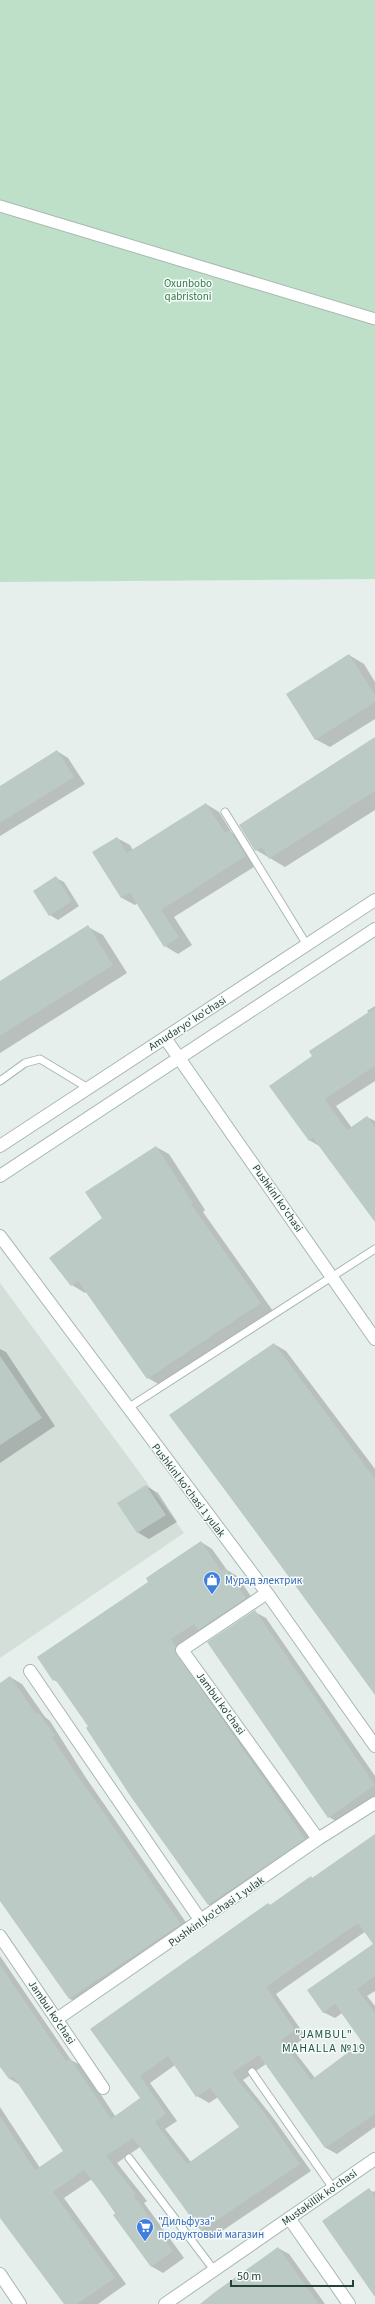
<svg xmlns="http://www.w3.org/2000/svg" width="375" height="2304" viewBox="0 0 375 2304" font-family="'Source Sans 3',sans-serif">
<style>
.built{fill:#d4dfda}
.green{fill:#bfe0c8}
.shadow{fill:#0003;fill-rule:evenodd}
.building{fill:#bbcac4;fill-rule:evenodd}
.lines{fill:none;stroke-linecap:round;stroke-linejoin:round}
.service-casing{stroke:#a8b8b2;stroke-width:9}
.pedestrian-casing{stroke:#a8b8b2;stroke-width:13}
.minor-casing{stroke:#a8b8b2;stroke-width:14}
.tertiary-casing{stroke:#a8b8b2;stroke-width:14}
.service{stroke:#fff;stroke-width:7}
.pedestrian{stroke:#fff;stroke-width:11}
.minor{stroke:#fff;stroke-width:12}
.tertiary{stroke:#fff;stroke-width:12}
.labels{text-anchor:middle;stroke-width:3;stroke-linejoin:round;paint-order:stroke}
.park-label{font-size:11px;fill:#2d7a4b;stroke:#f7fbf9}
.street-label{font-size:11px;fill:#24423a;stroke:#f7fbf9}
.shop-label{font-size:11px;fill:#366cbe;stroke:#f7fbf9;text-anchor:start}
.neighbourhood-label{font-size:12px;letter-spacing:1px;fill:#1f5548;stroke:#f7fbf9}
</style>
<rect width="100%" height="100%" fill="#e6efeb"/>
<path class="built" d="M0 1283 184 1533 0 1658Z"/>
<path class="green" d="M0 0H375V579L0 582Z"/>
<path class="shadow" d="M349 655 364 664 375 682V719L330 747 315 739Z
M375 739V810L285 867 256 850Z
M57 751 68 758 85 784 0 836V787Z
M206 804 219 812 232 833 244 839 259 864 174 917 192 945 178 954 165 946 138 903 135 905 122 898 117 838 130 845 133 850Z
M56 878 64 882 79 906 58 920 50 915Z
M88 927 103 935 127 973 0 1053V982Z
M375 1006V1081L336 1106 352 1128 367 1117 375 1121V1221L321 1147 309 1140 314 1056 369 1013 367 1011Z
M156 1147 169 1154 205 1210 203 1212 273 1311 160 1385 148 1378 87 1291 85 1293 72 1285 51 1258 103 1218Z
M274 1344 286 1351 375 1469V1694L170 1415Z
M0 1349 6 1352 55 1426 0 1463Z
M146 1486 158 1493 177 1522 149 1539 137 1532Z
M201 1542 212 1549 227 1570 237 1576 257 1605 182 1646 316 1845 220 1911 208 1904 59 1683 54 1680 150 1582Z
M255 1612 266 1618 375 1776V1800L341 1824 329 1817Z
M10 1677 22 1684 45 1717 50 1721 86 1778 192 1931 82 2005 70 1999 0 1897V1684Z
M375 1835V1928L369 1929 276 1994 306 2037 291 2047 315 2078 364 2042 342 2013 335 2018 323 2012 375 1943V1991L367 1996 375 2006V2127L337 2154 326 2148 266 2064 243 2080 274 2119 311 2171 213 2237 202 2231 140 2147 117 2163 147 2201 144 2203 184 2258 163 2273 151 2266 92 2179 64 2198 126 2284 98 2304H65L0 2216V2107L40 2168 64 2151 20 2085 10 2079 0 2065V1956L71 2060 82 2066 115 2116 142 2099 92 2029 268 1904 271 1905 311 1877 313 1879ZM175 2065 197 2096 209 2103 218 2097 240 2127 191 2162 165 2129 177 2121 150 2083Z
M369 2189 373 2192 375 2191V2295Z
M278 2248 289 2254 325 2304H202Z"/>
<path class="building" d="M349 654 375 695V702L315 740 286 694Z
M375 737V791L269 859 262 847 255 851 239 825Z
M57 750 74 777 0 823V786Z
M206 803 225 833 230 830 246 856 161 910 179 937 164 947 130 893 121 898 92 852 117 837 127 853Z
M56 876 72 901 49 916 33 891Z
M88 925 113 965 0 1036V981Z
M375 1008V1066L325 1099 347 1130 367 1116 375 1127V1222L313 1138 309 1141 269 1086 312 1056 309 1051Z
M156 1146 193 1203 191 1204 261 1303 147 1379 78 1281 71 1286 49 1258 102 1218 85 1192Z
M274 1343 375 1479V1695L269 1549 169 1415Z
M0 1356 42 1418 0 1445Z
M146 1485 166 1515 137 1533 117 1503Z
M201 1541 221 1571 225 1568 246 1598 198 1630 194 1624 171 1639 176 1646 175 1651 305 1839 208 1905 131 1797 86 1728 88 1726 55 1679 53 1681 37 1657 148 1582 146 1578Z
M255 1610 375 1785 328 1818 207 1642Z
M10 1676 36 1714 39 1713 55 1736 52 1737 74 1770 181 1924 69 1999 0 1901V1683Z
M375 1834V1976L357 1989 375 2013V2114L325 2148 259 2055 232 2073 263 2111 300 2164 201 2231 133 2138 106 2156 136 2194 134 2196 173 2251 151 2267 113 2215 116 2213 84 2170 53 2192 115 2278 77 2304H64L0 2218V2116L35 2170 63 2151 13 2076 9 2079 0 2067V1965L66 2061 70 2058 111 2119 140 2098 90 2029 268 1903 270 1905 311 1876 312 1878ZM358 1923 373 1944 307 1990 323 2013 335 2004 362 2042 311 2080 281 2040 295 2030 266 1987ZM168 2056 196 2097 210 2088 239 2127 187 2164 155 2122 166 2114 140 2076Z
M369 2188 375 2197V2297L322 2221Z
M278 2247 319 2304H200L215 2292Z"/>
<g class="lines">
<defs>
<path id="service" d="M225 812 307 945
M0 1081 25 1063 40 1059 88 1088
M128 1408 375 1249
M252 2072 333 2188
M129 2158 214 2270"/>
<path id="pedestrian" d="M0 206 375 319"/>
<path id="minor" d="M179 1058 375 1339
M0 1236 267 1593 375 1746
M267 1593 182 1650 318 1839
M30 1671 201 1921
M0 1936 103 2088
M57 2019 318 1839 375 1803
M289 2218 349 2304
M0 2274 20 2304
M165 2304 375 2159"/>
<path id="tertiary" d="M165 1038 179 1058
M0 1146 375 900
M0 1176 375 929"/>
</defs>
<use href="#service" class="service-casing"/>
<use href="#pedestrian" class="pedestrian-casing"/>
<use href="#minor" class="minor-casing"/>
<use href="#tertiary" class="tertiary-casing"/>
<use href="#service" class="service"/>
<use href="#pedestrian" class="pedestrian"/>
<use href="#minor" class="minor"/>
<use href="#tertiary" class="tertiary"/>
</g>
<defs>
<symbol id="shop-pin" viewBox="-11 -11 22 30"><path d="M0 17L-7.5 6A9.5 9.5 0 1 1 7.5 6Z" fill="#3f7fe0" stroke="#f7fbf9"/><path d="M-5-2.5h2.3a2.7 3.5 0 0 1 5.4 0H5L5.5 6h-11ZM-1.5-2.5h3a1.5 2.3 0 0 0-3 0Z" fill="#fff"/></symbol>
<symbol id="supermarket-pin" viewBox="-11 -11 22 30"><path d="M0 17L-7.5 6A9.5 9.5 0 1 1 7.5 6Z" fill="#3f7fe0" stroke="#f7fbf9"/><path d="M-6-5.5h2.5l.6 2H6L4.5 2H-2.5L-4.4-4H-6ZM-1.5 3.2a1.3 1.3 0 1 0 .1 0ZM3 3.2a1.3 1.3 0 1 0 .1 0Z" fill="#fff"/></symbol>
</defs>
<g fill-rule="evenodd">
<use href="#shop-pin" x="202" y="1570" width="20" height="27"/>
<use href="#supermarket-pin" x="135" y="2217" width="20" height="27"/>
</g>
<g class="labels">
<g class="park-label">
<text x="188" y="287">Oxunbobo<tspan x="188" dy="13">qabristoni</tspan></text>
</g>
<g class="street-label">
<text transform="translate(187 1023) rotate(-33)" y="4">Amudaryo' ko'chasi</text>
<text transform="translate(278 1198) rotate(55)" y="4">Pushkinl ko'chasi</text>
<text transform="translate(189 1490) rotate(53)" y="4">Pushkinl ko'chasi 1 yulak</text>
<text transform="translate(221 1703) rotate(54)" y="4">Jambul ko'chasi</text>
<text transform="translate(216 1911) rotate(-35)" y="4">Pushkinl ko'chasi 1 yulak</text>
<text transform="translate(52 2012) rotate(56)" y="4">Jambul ko'chasi</text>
<text transform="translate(319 2197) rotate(-35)" y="4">Mustakillik ko'chasi</text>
</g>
<g class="shop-label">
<text x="225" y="1584">Мурад электрик</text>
<text x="158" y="2225">"Дильфуза"<tspan x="158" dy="13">продуктовый магазин</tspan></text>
</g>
<g class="neighbourhood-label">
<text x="324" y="2038">"JAMBUL"<tspan x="324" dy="14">MAHALLA №19</tspan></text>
</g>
</g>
<path d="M231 2280v6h122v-6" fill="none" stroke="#24423a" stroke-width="2"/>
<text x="237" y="2280" font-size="12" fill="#24423a" stroke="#f7fbf9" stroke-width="3" paint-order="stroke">50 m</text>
</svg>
